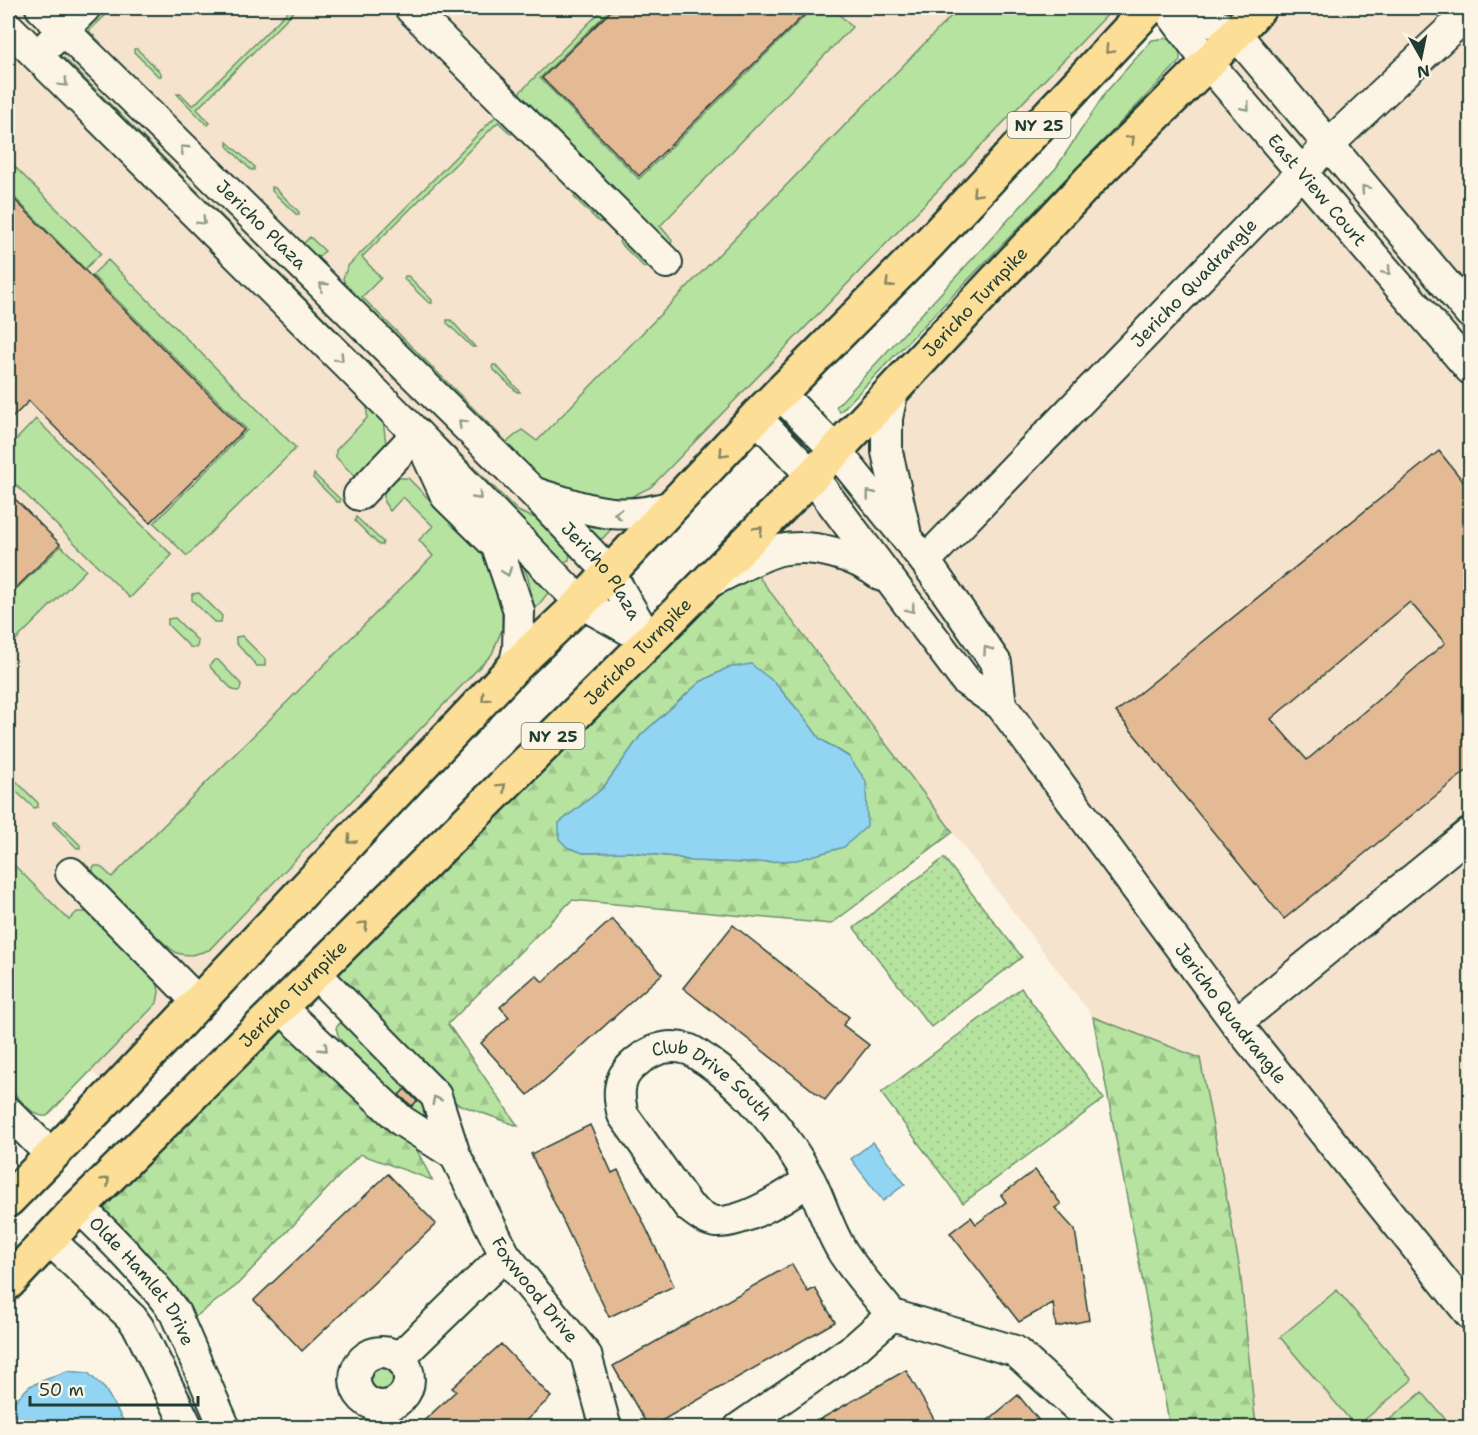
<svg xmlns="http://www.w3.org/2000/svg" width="1478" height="1435" viewBox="0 0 1478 1435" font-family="'Shantell Sans',sans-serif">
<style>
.built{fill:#f5e3cd}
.grass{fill:#b7e3a0;stroke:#6b906a;stroke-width:1.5}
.forest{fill:url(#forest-firs);stroke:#6b906a;stroke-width:1.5;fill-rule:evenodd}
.park{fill:url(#park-dots);stroke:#6b906a;stroke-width:1.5}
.water{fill:#92d5f3;stroke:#6498a7;stroke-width:1.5}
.building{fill:#e4ba94;stroke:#1f3d34;stroke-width:1.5;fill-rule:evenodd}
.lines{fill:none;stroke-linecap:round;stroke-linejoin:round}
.minor-casing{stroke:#1f3d34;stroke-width:34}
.major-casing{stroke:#1f3d34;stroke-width:38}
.minor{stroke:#fcf5e5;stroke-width:30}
.major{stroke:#fdde96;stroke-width:33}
.oneway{stroke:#838560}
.oneway2{stroke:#8e998c}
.labels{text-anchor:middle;stroke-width:5;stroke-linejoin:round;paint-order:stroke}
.shield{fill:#fcf5e5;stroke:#617469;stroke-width:1.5}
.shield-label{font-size:16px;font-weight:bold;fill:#1f3d34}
.street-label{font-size:18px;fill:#1f3d34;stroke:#fcf5e5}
</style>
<defs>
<pattern id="forest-firs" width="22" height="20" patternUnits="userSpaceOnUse" patternTransform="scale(1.5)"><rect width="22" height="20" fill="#b7e3a0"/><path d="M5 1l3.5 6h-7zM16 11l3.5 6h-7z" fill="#9dc48a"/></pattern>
<pattern id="park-dots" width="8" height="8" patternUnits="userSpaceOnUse" patternTransform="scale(1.5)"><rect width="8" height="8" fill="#b7e3a0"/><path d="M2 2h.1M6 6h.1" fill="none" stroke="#9dc48a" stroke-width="1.8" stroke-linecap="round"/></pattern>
</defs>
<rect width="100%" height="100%" fill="#fcf5e5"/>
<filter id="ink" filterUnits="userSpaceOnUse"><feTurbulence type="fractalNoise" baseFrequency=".0167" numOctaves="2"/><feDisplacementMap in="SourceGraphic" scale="12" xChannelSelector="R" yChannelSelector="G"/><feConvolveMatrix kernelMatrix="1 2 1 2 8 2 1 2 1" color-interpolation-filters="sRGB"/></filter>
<g filter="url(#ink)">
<path class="built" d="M8 8H1130L1044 100 101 1080 8 992Z
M1259 8H1470V1427H1256L1240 1269 1200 1058 1093 1017 749 564Z"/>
<path class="grass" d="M107 8H113L89 31 101 43 100 50 298 249 310 237 325 251 318 257 309 261 82 32Z
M291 8H297L197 109 210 123 208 125 206 124 177 94H181L193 106Z
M604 8H612L540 78 639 179 813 8H833L852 27 660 226 672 240 671 245H666L519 97 520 92Z
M959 8H1114L651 487 627 499H588L535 477 347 291 343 278 348 266 495 117 499 116 515 130 514 133 511 134 498 122 362 257 381 278 362 297 507 442 522 430 537 441Z
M1166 38 1180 48V61L840 412 836 407 1056 168 1106 92 1152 40Z
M134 49H137L161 73V76H158L134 52Z
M64 58 183 177V180L182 181 61 59Z
M227 142 254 166V170H251L227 146Z
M8 160 101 253 85 269 8 191Z
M190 184 370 364V367L186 185Z
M272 187 275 188 299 212V215L296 214 272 191Z
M575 195 602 219V222H599L574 197Z
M620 240H623L647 266 645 268 619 242Z
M108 260 296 448 187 556 154 523 247 430 92 275Z
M405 276H408L432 300V303H429L404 279Z
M447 320H451L475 347H472L447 323Z
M493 365H496L520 392H517L492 368Z
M376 371 518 511C526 516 537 517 544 523 555 531 573 547 569 560L564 562 375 374Z
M358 391 383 420 386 444 376 468 362 478 354 476 336 457V450L367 418V407L355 394Z
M36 419 172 555 130 598 8 477V448Z
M314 474 340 499V502H337L313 478Z
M397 478H408L485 556 502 602V629L492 654 209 950C197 954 190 957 177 953 168 949 102 885 95 875 92 870 92 871 94 866H100L112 877 433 556 419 540 433 526 403 497 390 511 384 502V492Z
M356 517 383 542 382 545H379L355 521Z
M576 518 616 524 603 538 597 540Z
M61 546 86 570 8 648V597Z
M521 561 551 589 536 608H534L528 578Z
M199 593 222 616 221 622H214L192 600V594Z
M175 618 198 641 197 648 190 647 168 625V619Z
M242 636 265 659V666H257L236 643V637Z
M214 660H218L241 684 240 690 237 691 233 690 211 668 210 665Z
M10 778H13L38 803V807L34 808 8 784Z
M53 821H56L80 845V848H77L53 824Z
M8 859 69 920 77 912H89L157 980 159 992 157 1003 47 1116C32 1118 17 1096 8 1086Z
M344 1023 430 1102 431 1115 427 1118 415 1114 339 1038 336 1028 339 1024Z
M1337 1290 1412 1380 1356 1427 1280 1337Z
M361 1379a21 21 0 1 1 42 0a21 21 0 1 1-42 0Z
M1422 1392 1452 1427H1381Z"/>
<path class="forest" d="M749 564 953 832 831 924 572 900 448 1024 518 1126 436 1096 315 973ZM727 668 774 682 803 716 820 739 850 757 796 860 747 863 691 861 676 857 630 852 583 853 559 823 603 788 641 735 700 682Z
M281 1008 402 1121 432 1180 360 1154 236 1286 191 1320 89 1197Z
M1093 1017 1200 1058 1240 1269 1256 1427H1170Z"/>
<path class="park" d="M944 858 1022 957 931 1027 854 928Z
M1021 988 1104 1099 963 1203 881 1093Z"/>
<path class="water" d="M751 664 774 682 803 716 820 739 849 757 866 781 867 826 844 847 797 860 748 863 691 861 676 857 630 852 583 853 567 847 559 839V823L603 788 641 735 700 682 727 668Z
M873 1142 905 1184 883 1201 851 1159Z
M67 1371 88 1373 105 1389 127 1427H8V1407L30 1386Z"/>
<path class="building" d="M614 8H811L639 176 542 78Z
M8 193 244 430 150 523 29 401 8 422Z
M1439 451 1470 490V768L1284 919 1116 712ZM1410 602 1445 643 1307 760 1271 719Z
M8 492 60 544 8 596Z
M612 919 662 974 528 1095 481 1043 509 1017 500 1007 536 975 543 982Z
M733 925 849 1017 843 1025 869 1045 825 1100 683 988Z
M405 1089 417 1101 412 1106 399 1095Z
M590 1125 612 1173 618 1170 674 1286 609 1317 531 1154Z
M1035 1170 1061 1204 1055 1208 1075 1230 1089 1320 1056 1327 1053 1303 1019 1322 950 1233 971 1217 976 1224 1006 1202 1001 1195Z
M388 1174 436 1224 302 1351 254 1300Z
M792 1264 808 1292 815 1288 835 1322 649 1428 613 1366Z
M501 1344 551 1397 518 1428H416L456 1391 452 1388Z
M906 1370 939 1428H805Z
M1018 1395 1045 1428H979Z"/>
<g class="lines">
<defs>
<g id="minor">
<path id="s1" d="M41 8 534 493 610 573 649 641"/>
<path d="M410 8 667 263"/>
<path id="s2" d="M1167 8 1208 63 1470 369"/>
<path d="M1181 8 1235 33 1470 313"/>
<path d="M8 27 420 437 581 603 649 641"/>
<path d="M50 43 85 8"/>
<path d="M893 390 887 418V452L905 530"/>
<path d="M780 394 836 451 925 561 996 663 1001 705"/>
<path id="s3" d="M756 417 812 476 966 681 1001 705 1236 1023 1470 1314"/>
<path d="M428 457 446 496 497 546 519 611 518 649 514 667"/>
<path d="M535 493C591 510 617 523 675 505"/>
<path d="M359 495 417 434"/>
<path id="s4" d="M925 561 1328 145 1470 11"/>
<path d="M712 581C729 573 762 554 780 550 813 543 855 555 882 576"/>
<path d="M71 873 198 1002"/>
<path id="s5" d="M315 973 436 1096 455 1155 505 1255 586 1355 606 1428"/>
<path d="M281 1008 402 1121 455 1155"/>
<path d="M1236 1023 1470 833"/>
<path d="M8 1112 51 1155"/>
<path id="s6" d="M810 1180C786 1196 747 1222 717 1222 706 1221 697 1213 689 1207L623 1115C618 1096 617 1079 633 1065 648 1051 666 1043 687 1049 693 1050 700 1057 706 1060 749 1090 785 1133 810 1180 822 1204 829 1231 844 1254 858 1275 876 1295 892 1315"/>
<path id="s7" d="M79 1207C113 1240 148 1275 175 1313L225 1428"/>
<path d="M49 1239 132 1318 139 1328 188 1428"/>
<path d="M892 1315 1015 1351 1100 1428"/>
<circle cx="382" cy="1379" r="27"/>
<path d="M400 1357 505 1255"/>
<path d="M739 1428 856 1347 892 1315"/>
</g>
<g id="major">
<path d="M8 1200 112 1094 514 667 581 603 756 417 930 242 1149 8"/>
<path id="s8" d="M8 1283 79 1207 649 641 812 476 1090 180 1208 63 1259 8"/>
</g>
</defs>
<use href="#minor" class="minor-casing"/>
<use href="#major" class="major-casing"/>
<use href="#minor" class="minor"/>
<use href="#major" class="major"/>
</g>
<defs><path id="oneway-chevron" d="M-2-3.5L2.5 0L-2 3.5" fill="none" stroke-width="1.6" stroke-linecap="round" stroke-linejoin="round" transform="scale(1.5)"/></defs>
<g class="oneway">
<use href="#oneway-chevron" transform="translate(1109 50) rotate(133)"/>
<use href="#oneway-chevron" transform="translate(1131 139) rotate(-45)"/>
<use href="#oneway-chevron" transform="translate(976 193) rotate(133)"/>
<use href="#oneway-chevron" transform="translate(889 284) rotate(135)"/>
<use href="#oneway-chevron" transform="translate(723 453) rotate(133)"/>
<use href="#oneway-chevron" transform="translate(759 530) rotate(-45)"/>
<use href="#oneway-chevron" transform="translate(485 698) rotate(133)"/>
<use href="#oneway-chevron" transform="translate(502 787) rotate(-45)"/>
<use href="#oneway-chevron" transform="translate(351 840) rotate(133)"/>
<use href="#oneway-chevron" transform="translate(364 925) rotate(-45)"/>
<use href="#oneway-chevron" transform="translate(106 1181) rotate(-44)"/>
</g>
<g class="oneway2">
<use href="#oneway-chevron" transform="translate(64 83) rotate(45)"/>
<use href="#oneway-chevron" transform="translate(1246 107) rotate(49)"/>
<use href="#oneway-chevron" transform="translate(184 149) rotate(-136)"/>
<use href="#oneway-chevron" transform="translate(1365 189) rotate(-130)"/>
<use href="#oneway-chevron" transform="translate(202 221) rotate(45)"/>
<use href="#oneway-chevron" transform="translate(1387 271) rotate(49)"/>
<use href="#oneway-chevron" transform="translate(323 286) rotate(-136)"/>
<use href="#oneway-chevron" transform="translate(340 358) rotate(45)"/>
<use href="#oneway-chevron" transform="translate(462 423) rotate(-135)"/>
<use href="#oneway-chevron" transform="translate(870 494) rotate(-129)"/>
<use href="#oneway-chevron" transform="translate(478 496) rotate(46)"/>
<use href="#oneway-chevron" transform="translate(618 514) rotate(-177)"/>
<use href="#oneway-chevron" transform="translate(507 572) rotate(70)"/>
<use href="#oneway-chevron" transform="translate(911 609) rotate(52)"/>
<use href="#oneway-chevron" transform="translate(987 650) rotate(-125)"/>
<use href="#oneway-chevron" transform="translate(324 1048) rotate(43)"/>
<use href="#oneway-chevron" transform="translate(436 1100) rotate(-117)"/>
</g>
</g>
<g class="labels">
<g class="shield">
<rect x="1007.5" y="112" width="63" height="26" rx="4.5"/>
<rect x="521.5" y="723" width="63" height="26" rx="4.5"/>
</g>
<g class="shield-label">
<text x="1039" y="131">NY 25</text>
<text x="553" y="742">NY 25</text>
</g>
<g class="street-label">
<text dy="6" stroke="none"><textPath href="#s2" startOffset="236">East View Court</textPath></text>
<text dy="6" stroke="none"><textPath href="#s1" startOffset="309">Jericho Plaza</textPath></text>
<text dy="6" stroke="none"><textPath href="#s4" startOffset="387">Jericho Quadrangle</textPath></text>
<text dy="6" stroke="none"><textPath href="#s8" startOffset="1378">Jericho Turnpike</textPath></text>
<text dy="6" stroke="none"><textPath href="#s1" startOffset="795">Jericho Plaza</textPath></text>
<text dy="6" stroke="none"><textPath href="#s8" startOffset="892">Jericho Turnpike</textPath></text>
<text dy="6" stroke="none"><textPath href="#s8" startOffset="406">Jericho Turnpike</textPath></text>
<text dy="6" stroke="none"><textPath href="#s3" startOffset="765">Jericho Quadrangle</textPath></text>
<text dy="6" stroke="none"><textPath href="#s6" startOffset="398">Club Drive South</textPath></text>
<text dy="6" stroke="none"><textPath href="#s7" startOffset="98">Olde Hamlet Drive</textPath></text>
<text dy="6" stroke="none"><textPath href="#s5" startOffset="392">Foxwood Drive</textPath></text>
</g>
</g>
<rect width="1478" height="1435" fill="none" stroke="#fcf5e5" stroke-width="30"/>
<rect x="15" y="15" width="1448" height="1405" fill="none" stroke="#1f3d34" stroke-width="2" filter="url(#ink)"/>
<g transform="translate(1421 57) rotate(171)" stroke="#fcf5e5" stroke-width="4.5" paint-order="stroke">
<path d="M0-4.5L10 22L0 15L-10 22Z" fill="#1f3d34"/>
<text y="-9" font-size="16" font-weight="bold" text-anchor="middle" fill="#1f3d34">N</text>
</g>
<path d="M30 1396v9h168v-9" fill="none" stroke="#1f3d34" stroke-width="3"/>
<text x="39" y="1396" font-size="18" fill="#1f3d34" stroke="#fcf5e5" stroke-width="4.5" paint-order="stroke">50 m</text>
</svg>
